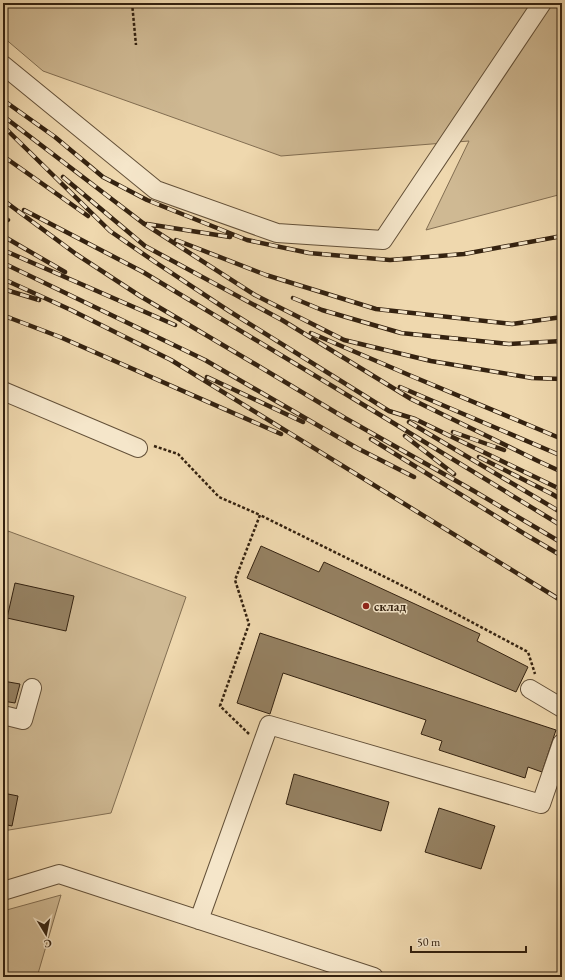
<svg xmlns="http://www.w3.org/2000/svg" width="565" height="980" viewBox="0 0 565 980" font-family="'EB Garamond',serif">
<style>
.green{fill:#cfb993;stroke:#826e52}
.building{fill:#958162;stroke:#342210}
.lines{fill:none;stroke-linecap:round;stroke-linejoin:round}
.minor-casing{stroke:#635038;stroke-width:20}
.path{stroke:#342210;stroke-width:2.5;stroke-dasharray:3 2;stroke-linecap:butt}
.minor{stroke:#f5e6ca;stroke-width:18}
.rail-casing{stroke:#342210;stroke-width:4.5}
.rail{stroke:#f5e6ca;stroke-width:3;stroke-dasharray:9;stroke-linecap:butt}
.poi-dot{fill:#8f2418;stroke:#f5e6ca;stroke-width:1.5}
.labels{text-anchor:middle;stroke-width:3;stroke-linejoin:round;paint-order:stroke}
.poi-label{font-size:13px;font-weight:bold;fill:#342210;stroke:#f5e6ca;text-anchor:start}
</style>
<rect width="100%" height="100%" fill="#efd8ae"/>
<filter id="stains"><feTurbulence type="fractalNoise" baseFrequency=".005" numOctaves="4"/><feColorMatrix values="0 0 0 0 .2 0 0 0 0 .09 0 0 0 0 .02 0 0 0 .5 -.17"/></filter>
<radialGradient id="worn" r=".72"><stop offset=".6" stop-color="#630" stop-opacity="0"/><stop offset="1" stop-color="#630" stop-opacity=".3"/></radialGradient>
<path class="green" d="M3 3H562V194L426 230 469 141 281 156 43 71 3 37Z
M8 531 186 597 111 813 3 831V551Z
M61 895 37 977H3V911Z"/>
<path class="building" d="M261 546 319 572 324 562 480 634 477 641 528 667 516 692 247 578Z
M15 583 74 596 66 631 7 618Z
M260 633 556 730 542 772 528 767 525 778 439 750 442 741 421 734 426 720 283 673 270 714 237 703Z
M3 681 20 684 15 703 3 701Z
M294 774 389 802 381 831 286 804Z
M3 793 18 796 12 826 3 824Z
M439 808 495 826 481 869 425 852Z"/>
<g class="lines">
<defs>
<path id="minor" d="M3 65 156 190 277 233 383 240 542 3
M3 391 138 448
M530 689 562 708
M3 715 23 720 32 688
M3 891 59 874 374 977
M199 920 269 725 541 804 562 743"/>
</defs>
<use href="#minor" class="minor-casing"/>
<path class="path" d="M132 3 136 45
M154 446 178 454 219 497 260 515
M249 734 220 706 249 624 235 580 260 515 415 592 528 652 535 674"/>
<use href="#minor" class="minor"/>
<defs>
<path id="rail" d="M3 100 55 137 103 177 147 200 247 240 309 253 390 260 464 254 562 236
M3 116 143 223 255 295 344 340 431 361 532 378 562 379
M3 126 110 231 155 262 229 311 389 411 415 419 562 490
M3 156 88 216
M63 177 145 246 282 320 411 399 538 461 562 472
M3 200 76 254 140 296 255 364 345 418 474 491 562 543
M24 210 143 272 377 413 562 526
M3 218 8 220
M147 224 230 237
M3 236 65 272
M176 240 266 275 376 309 512 324 562 317
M3 250 175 325
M3 263 205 360 357 448
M3 279 71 310 171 360 562 601
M3 289 39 300
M293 298 322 310 401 333 509 344 562 341
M3 316 10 318 60 337 281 434
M311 333 409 375 562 439
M207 377 303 422
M400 387 562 456
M409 422 562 513
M453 432 504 450
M405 436 454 474
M371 439 528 536 562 556
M353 446 414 477
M479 457 552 494 562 500"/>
</defs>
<use href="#rail" class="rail-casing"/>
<use href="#rail" class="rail"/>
</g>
<circle class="poi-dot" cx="366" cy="606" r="4"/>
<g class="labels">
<g class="poi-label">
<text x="374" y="611">склад</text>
</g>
</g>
<rect width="565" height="980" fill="none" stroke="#efd8ae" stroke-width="16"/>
<rect x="4" y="4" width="557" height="972" fill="none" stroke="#342210" stroke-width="2"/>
<rect x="8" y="8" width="549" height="964" fill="none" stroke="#342210"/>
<g transform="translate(46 934) rotate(170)" stroke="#f5e6ca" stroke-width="3" paint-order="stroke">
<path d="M0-3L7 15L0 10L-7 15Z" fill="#342210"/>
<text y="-6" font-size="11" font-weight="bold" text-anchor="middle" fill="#342210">С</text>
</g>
<path d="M411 946v6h115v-6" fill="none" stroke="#342210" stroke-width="2"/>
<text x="417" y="946" font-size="12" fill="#342210" stroke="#f5e6ca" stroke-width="3" paint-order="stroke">50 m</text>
<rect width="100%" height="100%" filter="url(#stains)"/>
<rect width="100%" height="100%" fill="url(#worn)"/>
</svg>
